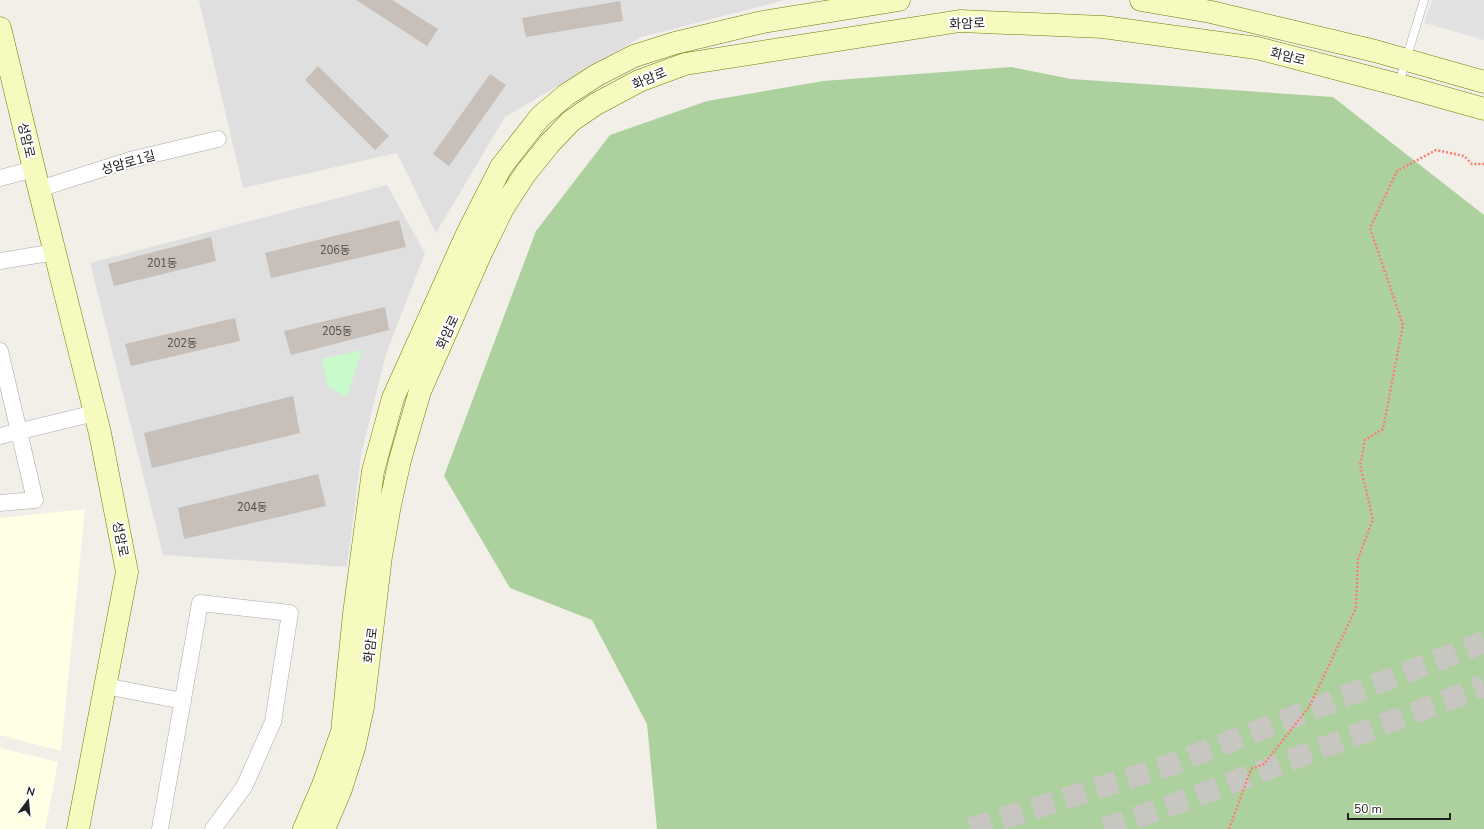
<svg xmlns="http://www.w3.org/2000/svg" width="1484" height="829" viewBox="0 0 1484 829" font-family="'Nunito Sans','Noto Sans KR',sans-serif">
<style>
.residential{fill:#e0dfdf}
.education{fill:#ffffe5}
.forest{fill:#add19e}
.park{fill:#c8facc}
.parking{fill:#e2e2e2}
.building{fill:#c7bfb8}
.lines{fill:none;stroke-linecap:round;stroke-linejoin:round}
.highway-tunnel{stroke:#c8c6c1;stroke-width:22;stroke-dasharray:22 11;stroke-linecap:butt}
.lane-casing{stroke:#a9a9a9;stroke-width:9}
.street-casing{stroke:#a9a9a9;stroke-width:17}
.secondary-casing{stroke:#707d05;stroke-width:23}
.path{stroke:#fa8072;stroke-width:2.5;stroke-dasharray:2 2;stroke-linecap:butt}
.lane{stroke:#fff;stroke-width:8}
.street{stroke:#fff;stroke-width:16}
.secondary{stroke:#f7fabf;stroke-width:22}
.labels{text-anchor:middle;stroke-width:4;stroke-linejoin:round;paint-order:stroke}
.number-label{font-size:11px;fill:#4b4948}
.street-label{font-size:13px;fill:#222;stroke:#fff}
</style>
<rect width="100%" height="100%" fill="#f2efe9"/>
<path class="residential" d="M199 0H785L641 37 505 117 436 233 397 153 243 188Z
M387 185 425 253 386 354 361 455 347 567 163 555 90 263Z"/>
<path class="education" d="M85 509 61 751 0 735V518Z
M0 748 58 762 45 829H0Z"/>
<path class="forest" d="M1011 67 1071 79 1333 97 1484 215V829H657L647 724 592 620 510 588 444 476 536 231 610 135 707 101 823 81Z"/>
<path class="park" d="M362 350 347 397 328 387 322 359Z"/>
<path class="parking" d="M1432 0H1484V40L1424 23Z"/>
<path class="building" d="M356 0H392L438 29 427 46Z
M620 1 623 21 526 37 522 18Z
M318 66 389 136 375 150 305 80Z
M490 74 506 85 449 166 433 154Z
M399 220 406 247 271 278 265 253Z
M211 237 216 261 114 286 108 264Z
M385 307 389 330 291 355 284 331Z
M235 318 240 341 131 366 125 344Z
M293 396 300 433 152 468 144 433Z
M318 474 326 506 184 539 178 508Z"/>
<g class="lines">
<path class="highway-tunnel" d="M970 829 1170 765 1484 642
M1104 829 1194 797 1484 686"/>
<defs>
<path id="lane" d="M1399 83 1424 0"/>
<path id="street" d="M0 178 34 169
M39 189 130 160 218 139
M0 261 55 252
M0 351 35 500 0 503
M0 436 95 413
M105 686 183 701
M160 829 200 603 290 613 273 722 244 787 213 829"/>
<path id="secondary" d="M1141 0 1211 12 1375 51 1484 82
M0 28 34 169 100 433 127 572 78 829
M304 829 323 785 342 732 354 614 373 471 393 398 467 234 501 167 540 117 566 95 597 75 634 56 675 43 763 22 899 0
M324 829 341 789 354 748 363 707 381 556 390 505 400 460 420 391 481 253 503 208 525 174 550 143 571 121 596 104 639 81 685 64 960 21 1103 27 1257 48 1399 85 1484 109"/>
</defs>
<use href="#lane" class="lane-casing"/>
<use href="#street" class="street-casing"/>
<use href="#secondary" class="secondary-casing"/>
<path class="path" d="M1229 829 1251 769 1264 764 1309 707 1356 608 1358 559 1373 519 1360 465 1365 440 1383 429 1403 325 1370 228 1397 171 1436 150 1464 156 1472 164H1484"/>
<use href="#lane" class="lane"/>
<use href="#street" class="street"/>
<use href="#secondary" class="secondary"/>
</g>
<g class="labels">
<g class="number-label">
<text x="335" y="254">206동</text>
<text x="162" y="267">201동</text>
<text x="337" y="335">205동</text>
<text x="182" y="347">202동</text>
<text x="252" y="511">204동</text>
</g>
<g class="street-label">
<text transform="translate(967 23) rotate(-2)" y="5">화암로</text>
<text transform="translate(1288 56) rotate(14)" y="5">화암로</text>
<text transform="translate(649 78) rotate(-23)" y="5">화암로</text>
<text transform="translate(27 140) rotate(77)" y="5">성암로</text>
<text transform="translate(128 162) rotate(-16)" y="5">성암로1길</text>
<text transform="translate(447 332) rotate(-65)" y="5">화암로</text>
<text transform="translate(121 539) rotate(79)" y="5">성암로</text>
<text transform="translate(370 645) rotate(-83)" y="5">화암로</text>
</g>
</g>
<g transform="translate(28 801) rotate(16)" stroke="#ffffff" stroke-width="3" paint-order="stroke">
<path d="M0-3L7 15L0 10L-7 15Z" fill="#222222"/>
<text y="-6" font-size="11" font-weight="bold" text-anchor="middle" fill="#222222">N</text>
</g>
<path d="M1348 813v6h102v-6" fill="none" stroke="#222222" stroke-width="2"/>
<text x="1354" y="813" font-size="12" fill="#222222" stroke="#ffffff" stroke-width="3" paint-order="stroke">50 m</text>
</svg>
